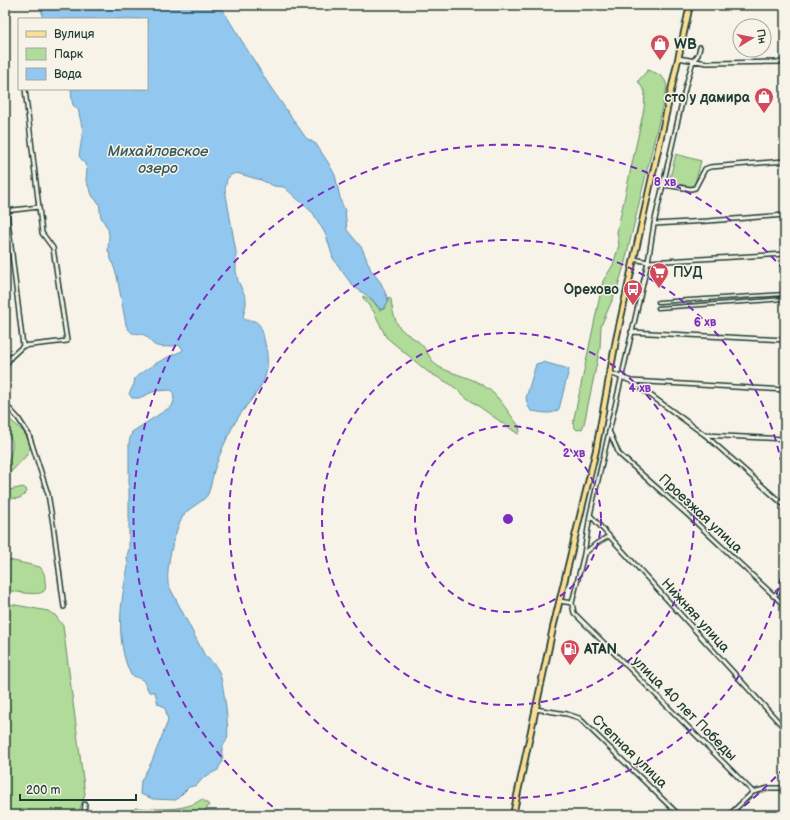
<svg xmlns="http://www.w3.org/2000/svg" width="790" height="820" viewBox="0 0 790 820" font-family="'Balsamiq Sans',sans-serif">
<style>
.green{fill:#b0db99;stroke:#688c66}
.water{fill:#92c8f0;stroke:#6490a5}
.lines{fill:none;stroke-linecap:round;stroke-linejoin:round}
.pedestrian-casing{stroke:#1f3d34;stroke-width:5}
.minor-casing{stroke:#1f3d34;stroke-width:6}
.primary-casing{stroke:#1f3d34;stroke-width:8}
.pedestrian{stroke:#f7f3e8;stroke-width:2}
.minor{stroke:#f7f3e8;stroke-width:3}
.primary{stroke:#fbde96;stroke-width:4.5}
.ring{fill:none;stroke:#7b2cbf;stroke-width:2;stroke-dasharray:7 5}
.labels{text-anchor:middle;stroke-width:3;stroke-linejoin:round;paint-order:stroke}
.poi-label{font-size:14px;font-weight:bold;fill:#1f3d34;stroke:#f7f3e8;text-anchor:start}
.street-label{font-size:14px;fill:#1f3d34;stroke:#f7f3e8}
.water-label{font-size:15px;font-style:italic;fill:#36595a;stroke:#f7f3e8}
.centre{fill:#7b2cbf;stroke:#f7f3e8;stroke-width:2}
.ring-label{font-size:12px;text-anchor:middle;font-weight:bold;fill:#7b2cbf;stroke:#f7f3e8;stroke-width:3;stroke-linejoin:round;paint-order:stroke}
</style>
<rect width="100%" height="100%" fill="#f7f3e8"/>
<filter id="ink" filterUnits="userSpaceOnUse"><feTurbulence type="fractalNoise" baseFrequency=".025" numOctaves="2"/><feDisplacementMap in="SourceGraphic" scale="8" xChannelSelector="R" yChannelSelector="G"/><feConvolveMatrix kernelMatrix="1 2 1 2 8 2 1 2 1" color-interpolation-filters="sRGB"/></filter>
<g filter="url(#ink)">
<path class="green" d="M648 70C657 73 666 77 667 87L624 266 617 289 601 326 600 348 584 424 582 429 577 430 575 428 573 423 603 281 613 265 619 245 617 232 644 109 645 92 638 81Z
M676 154 701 161 694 187H690L669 182Z
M363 296 372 300 380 310 384 309 388 302V297L391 299C392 308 394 320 400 328 406 335 416 338 422 345 428 352 431 362 439 367 455 375 472 377 487 388 500 397 509 414 519 426L520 432 518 434 467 398 459 391 450 384 428 372 386 337 374 312 363 298Z
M5 415 24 432 31 446 26 456 9 474H7L6 470 12 449V440L5 432Z
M23 487 26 489 27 492C22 497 19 500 13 498L5 504V491Z
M5 559 40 567C44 572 45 575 45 582 46 585 46 589 44 591 38 597 13 591 5 590Z
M5 603 48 611 55 615 63 626 85 794 78 815H5Z
M202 799 209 805 205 811 204 815H136L135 808C156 809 185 812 202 799Z"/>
<path class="water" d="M42 5H222L224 12 269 85 306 138 316 144 329 164 335 175 341 202 345 210 347 230 362 248 371 270 381 283 387 297 388 302 384 308 380 309 372 299 353 286 344 274 333 258 326 235 313 213 284 187 274 186 261 180 236 173 231 175 227 179 225 189 236 252V271L238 281 246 298V304L243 317 245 320C248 320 252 320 254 321 261 323 263 333 264 339 277 386 250 393 232 428 226 440 220 453 216 465 212 474 212 485 208 494 204 502 189 507 183 516 174 532 166 566 168 584L205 656C211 661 216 665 219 672 223 679 230 732 227 739 226 743 222 745 222 750 221 754 224 757 222 762 221 765 219 766 218 770L204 777 197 785 189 787 176 800 153 799 140 794 141 781 152 761 168 721 166 711 163 706 158 704 155 692H149L143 680 131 675C115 641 120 603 128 567 129 564 127 562 127 558 127 555 128 552 129 549V442L132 432 172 406 174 401 173 392 171 390 155 391 139 398H132L129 394 134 384 135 378C149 366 165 358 182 351L183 349 179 345C172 346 159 349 153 344 150 341 149 337 144 335 134 331 133 338 126 325L117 276 108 250 109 235 108 229 101 217 99 203 93 197 86 181 87 169 85 164 79 156 83 131 78 109 73 105 72 101 71 89H147V19H42Z
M543 362 569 369 559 409C552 416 541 412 531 411L528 406 526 398 536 364Z"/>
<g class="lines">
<defs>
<path id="pedestrian" d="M658 302 785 294
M658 308 785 299"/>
<path id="minor" d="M700 47 698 55 693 61 686 85 654 224 648 262 590 515 584 554 572 603 574 613 753 792
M678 58 707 63 785 62
M664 185 691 189 695 188 705 169 710 167 785 161
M5 196 23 346
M5 211 39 207
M654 224 708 221 785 215
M634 259 648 262 785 254
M631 332 785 340
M5 367 11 357 23 346 67 341 53 248 42 233 25 89
M610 373 631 381 785 390
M631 381 705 435 785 506
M5 404 18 418 29 435 48 494 53 524 64 607
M610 433 619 454 689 516 785 606
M705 435 785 439
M590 515 785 729
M584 554 597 543 609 536
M773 596 785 587
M559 601 572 603
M535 709 567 714 579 718 679 815
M84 815 85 804
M729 815 753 792 769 788H785"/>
<path id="primary" d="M513 815 553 628 596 450 616 340 690 5"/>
</defs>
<use href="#pedestrian" class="pedestrian-casing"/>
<use href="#minor" class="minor-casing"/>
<use href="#primary" class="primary-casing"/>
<use href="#pedestrian" class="pedestrian"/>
<use href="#minor" class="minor"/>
<use href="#primary" class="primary"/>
</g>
</g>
<g class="ring">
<circle cx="508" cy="519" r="93"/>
<circle cx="508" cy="519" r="186"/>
<path d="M785 553A279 279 0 1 1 785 485"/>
<path d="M784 768A372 372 0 0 1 734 814M282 814A372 372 0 1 1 784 270"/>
</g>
<defs>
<symbol id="shop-pin" viewBox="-11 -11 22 30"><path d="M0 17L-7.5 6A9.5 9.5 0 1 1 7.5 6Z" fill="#d1495b" stroke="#f7f3e8"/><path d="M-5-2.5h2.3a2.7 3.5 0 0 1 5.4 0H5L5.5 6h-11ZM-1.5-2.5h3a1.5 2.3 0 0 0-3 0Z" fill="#fff"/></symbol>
<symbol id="supermarket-pin" viewBox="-11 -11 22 30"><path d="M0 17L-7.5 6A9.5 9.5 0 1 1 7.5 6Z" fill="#d1495b" stroke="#f7f3e8"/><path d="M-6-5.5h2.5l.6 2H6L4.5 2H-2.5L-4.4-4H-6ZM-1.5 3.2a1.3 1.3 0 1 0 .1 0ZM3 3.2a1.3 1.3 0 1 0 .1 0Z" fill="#fff"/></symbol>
<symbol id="bus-pin" viewBox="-11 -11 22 30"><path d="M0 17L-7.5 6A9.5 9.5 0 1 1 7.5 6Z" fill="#d1495b" stroke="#f7f3e8"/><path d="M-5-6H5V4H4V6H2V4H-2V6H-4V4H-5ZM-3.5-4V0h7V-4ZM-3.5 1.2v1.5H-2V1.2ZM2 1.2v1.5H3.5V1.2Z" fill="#fff"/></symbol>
<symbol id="fuel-pin" viewBox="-11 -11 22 30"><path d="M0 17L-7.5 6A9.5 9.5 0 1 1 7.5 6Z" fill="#d1495b" stroke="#f7f3e8"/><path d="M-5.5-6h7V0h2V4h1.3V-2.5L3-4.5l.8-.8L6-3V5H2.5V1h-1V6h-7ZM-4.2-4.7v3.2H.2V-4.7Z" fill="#fff"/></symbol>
</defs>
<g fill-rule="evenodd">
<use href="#shop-pin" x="649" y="33" width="22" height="30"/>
<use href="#shop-pin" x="753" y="86" width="22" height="30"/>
<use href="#supermarket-pin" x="648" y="261" width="22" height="30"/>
<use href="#bus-pin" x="622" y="278" width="22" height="30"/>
<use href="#fuel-pin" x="559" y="638" width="22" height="30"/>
</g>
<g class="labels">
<g class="poi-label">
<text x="674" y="49">WB</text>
<text x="750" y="102" text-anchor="end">сто у дамира</text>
<text x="673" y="277">ПУД</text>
<text x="619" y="294" text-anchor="end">Орехово</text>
<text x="584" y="654">ATAN</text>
</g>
<g class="street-label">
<text transform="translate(701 513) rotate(43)" y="5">Проезжая улица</text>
<text transform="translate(696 615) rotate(48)" y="5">Нижняя улица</text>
<text transform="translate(685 708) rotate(45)" y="5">улица 40 лет Победы</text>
<text transform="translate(630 751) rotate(44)" y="5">Степная улица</text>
</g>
<g class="water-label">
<text x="158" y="156">Михайловское<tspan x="158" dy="17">озеро</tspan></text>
</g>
</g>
<circle cx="508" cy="519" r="6" class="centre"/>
<g class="ring-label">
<text x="665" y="186">8 хв</text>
<text x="705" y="326">6 хв</text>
<text x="640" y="392">4 хв</text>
<text x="574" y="457">2 хв</text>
</g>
<rect width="790" height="820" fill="none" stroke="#f7f3e8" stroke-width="20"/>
<rect x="10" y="10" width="770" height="800" fill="none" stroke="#1f3d34" stroke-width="1.5" filter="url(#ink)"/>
<rect x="18" y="18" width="130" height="72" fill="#f7f3e8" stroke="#a1aaa0"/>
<rect x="26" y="31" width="20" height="6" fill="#fbde96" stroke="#a1aaa0"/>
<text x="54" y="38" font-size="12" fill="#1f3d34">Вулиця</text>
<rect x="26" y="48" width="20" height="12" fill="#b0db99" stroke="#a1aaa0"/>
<text x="54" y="58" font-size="12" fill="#1f3d34">Парк</text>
<rect x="26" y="68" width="20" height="12" fill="#92c8f0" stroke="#a1aaa0"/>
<text x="54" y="78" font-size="12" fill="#1f3d34">Вода</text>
<g transform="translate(752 38) rotate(80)"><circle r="19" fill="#f7f3e8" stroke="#a1aaa0"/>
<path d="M0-3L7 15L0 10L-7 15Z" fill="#d1495b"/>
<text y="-6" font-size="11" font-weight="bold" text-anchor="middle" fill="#1f3d34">Пн</text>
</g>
<path d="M20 794v6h116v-6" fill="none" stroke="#1f3d34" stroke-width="2"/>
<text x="26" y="794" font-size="12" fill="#1f3d34" stroke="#f7f3e8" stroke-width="3" paint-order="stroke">200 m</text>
</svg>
